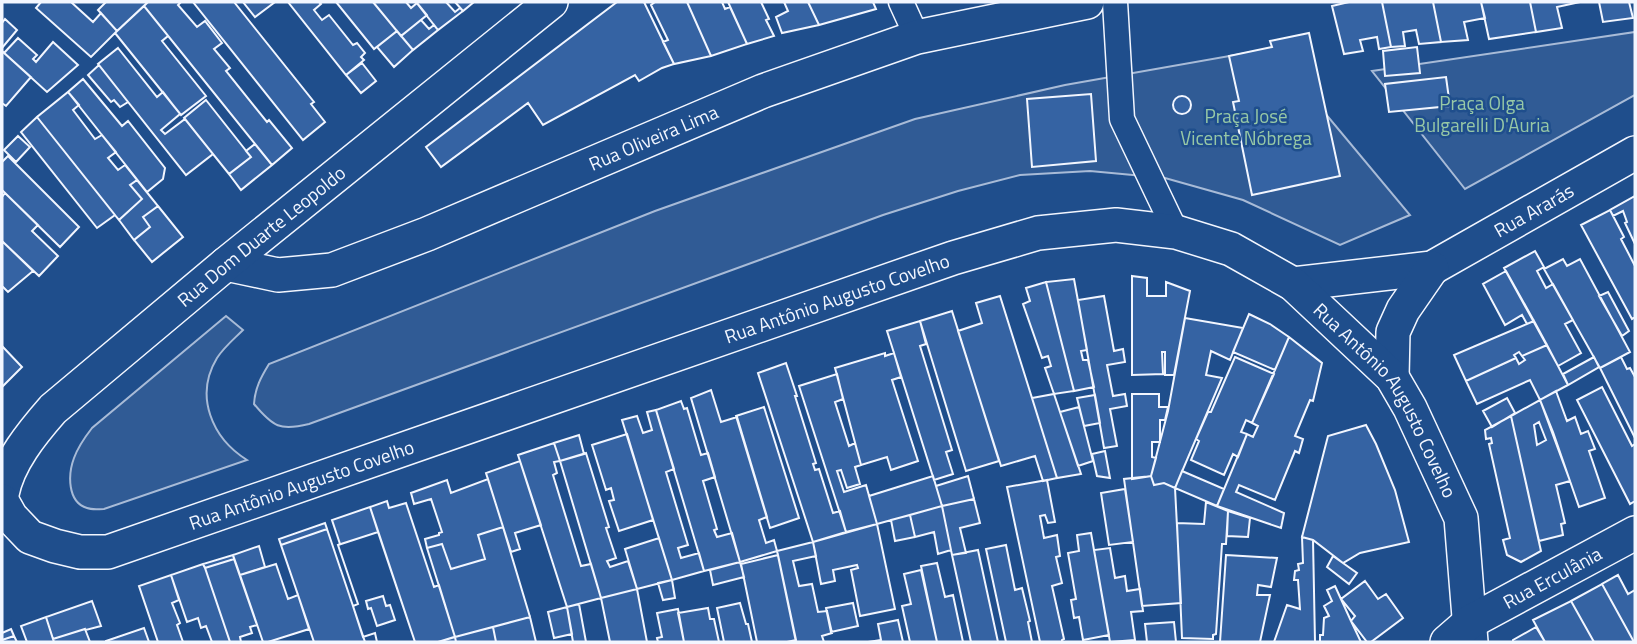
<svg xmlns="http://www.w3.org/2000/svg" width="1637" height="644" viewBox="0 0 1637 644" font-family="'Titillium Web',sans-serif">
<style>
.green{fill:#305b95;stroke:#a8bbd7;stroke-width:2}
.building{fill:#3563a3;stroke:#f2f6ff;stroke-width:2;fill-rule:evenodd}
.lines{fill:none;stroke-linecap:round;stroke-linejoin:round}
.pedestrian-casing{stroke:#f2f6ff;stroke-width:27}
.minor-casing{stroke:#f2f6ff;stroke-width:36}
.pedestrian{stroke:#1f4e8c;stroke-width:24}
.minor{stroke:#1f4e8c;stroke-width:33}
.labels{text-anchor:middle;stroke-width:5;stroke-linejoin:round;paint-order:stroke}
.park-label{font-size:19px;fill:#97c8a6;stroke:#1f4e8c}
.street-label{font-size:19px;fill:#f2f6ff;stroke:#1f4e8c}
</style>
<rect width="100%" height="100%" fill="#1f4e8c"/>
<path class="green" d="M1635 32V95L1465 189 1372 71Z
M1298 44 1314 100 1410 215 1340 245 1243 200 1165 178 1090 171 1020 175 958 191 883 215 309 424C280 431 273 427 254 404 255 388 261 377 269 364L655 211 915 119 1065 85Z
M226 316 243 330C234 339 224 347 217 358 194 396 212 438 247 460L104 509C98 509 92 510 87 508 67 502 68 474 74 458 78 447 85 437 92 428Z"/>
<path class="building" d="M41 2H71L93 22 101 13 117 31 91 57 36 8Z
M104 2H148L117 31 98 10 105 3Z
M148 2H181L178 5 197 27 205 21 222 43 214 49 230 68 226 71 267 122 269 120 292 148 272 165 144 6Z
M193 2H234L314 102 311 104 325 122 303 140Z
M243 2H275L255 17Z
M288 2H319L321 4 314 10 322 20 329 15 353 45 357 43 365 53 361 57 364 60 346 75Z
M336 2H373L397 31 374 49Z
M373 2H406L411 8 417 3 427 15 401 36Z
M416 2H446L455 12 460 8 463 11 438 30Z
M455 2H474L463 11Z
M617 2H644L674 64 662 68 639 81 635 75 543 125 528 103 441 167 426 147Z
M655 2H687L711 56 674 64 663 42 668 40 651 5Z
M687 2H722L725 9 730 7 747 44 711 56Z
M728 2H761L769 19 766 20 774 36 747 44Z
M784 2H808L819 25 782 33 776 17 788 11Z
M808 2H873L876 9 819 25Z
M1349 2H1382L1391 47 1379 49 1377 37 1360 40 1363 51 1344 54 1332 6Z
M1382 2H1433L1441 42 1419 44 1416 30 1403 32 1405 46 1391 47Z
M1433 2H1481L1485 18 1464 22 1468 40 1441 42Z
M1481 2H1530L1536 32 1489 39Z
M1530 2H1580L1557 7 1562 28 1536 32Z
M1599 2H1629L1633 18 1603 22Z
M144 6 168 36 162 41 206 96 181 115 115 33Z
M5 19 17 30 2 48V23Z
M421 20 429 29 434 25 438 30 413 50 401 36Z
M397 31 413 50 394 67 377 47Z
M1309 33 1340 176 1252 195 1233 102 1239 101 1229 56 1272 47 1270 41Z
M18 38 37 55 33 59 36 62 53 42 78 65 47 92 4 53Z
M1417 47 1420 73 1385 76 1383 51Z
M118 48 157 97 163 92 180 114 161 130 165 134 185 119 213 154 186 175 98 64Z
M2 51 31 77 6 106 2 103Z
M362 63 376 81 361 93 346 75Z
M99 65 128 102 120 107 114 100 111 102 88 75Z
M1446 77 1450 106 1389 112 1385 84Z
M83 79 122 126 128 121 165 168 163 179 147 192 68 92Z
M68 92 79 105 73 110 95 139 102 135 116 152 108 158 118 170 125 165 137 180 130 185 142 199 119 220 37 117Z
M1091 94 1096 161 1032 167 1027 99Z
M1173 105a9 9 0 1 1 18 0a9 9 0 1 1-18 0Z
M206 100 251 157 229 174 184 118Z
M37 117 115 215 97 228 21 132Z
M18 136 30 147 16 162 4 150Z
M255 144 272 165 241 190 229 174 251 157 246 151Z
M8 156 79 227 60 247 2 190V162Z
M137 180 158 206 143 217 150 227 134 240 119 220 142 199 130 185Z
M5 193 38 225 32 231 58 256 39 276 2 241V197Z
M1635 196V244L1625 223 1627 222 1623 211 1613 216 1610 210Z
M158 206 183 237 152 262 134 240 150 227 143 217Z
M1610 210 1624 237 1621 239 1635 266V317L1632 319 1581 225Z
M2 241 33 271 8 292 2 286Z
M1535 251 1544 267 1537 271 1546 288 1553 284 1573 320 1565 324 1581 353 1558 366 1504 268Z
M1563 259 1567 266 1580 259 1630 352 1600 368 1544 269Z
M1506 271 1534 321 1527 324 1522 315 1505 325 1483 284Z
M1132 276 1147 278V296H1166V282L1190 291 1174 375H1165V352H1162L1163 374 1132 375Z
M1074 279 1087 350 1081 351 1083 360H1088L1094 387 1074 391 1046 282Z
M1046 282 1074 391 1054 394 1045 368 1051 366 1048 356 1042 358 1023 304 1030 301 1026 288Z
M1608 292 1629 331 1622 336 1599 296Z
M1000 296 1032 398 1057 478 1043 481 1035 456 1001 466 958 331 982 323 976 303Z
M1104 296 1114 351 1123 349 1125 362 1107 365 1113 396 1125 394 1127 406 1110 409 1117 446 1104 448 1078 300Z
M952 311 999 461 966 471 920 321Z
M1249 314 1270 324 1289 337 1275 370 1233 352Z
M1185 318 1243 328 1230 360 1211 351 1206 375 1222 378 1175 488 1164 483 1154 485 1151 476 1168 411Z
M920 321 926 344 920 346 952 450 946 452 953 474 934 480 887 331Z
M1534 321 1547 345 1522 356 1519 352 1514 355 1516 358 1466 381 1454 355Z
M1289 337 1322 363 1313 401 1310 400 1295 436 1303 439 1299 453 1295 451 1275 500 1239 485 1236 492 1284 513 1281 528 1217 506 1247 434 1253 437 1258 426 1252 423Z
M1547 345 1568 385 1540 400 1530 380 1477 404 1466 381 1516 358 1519 364 1525 360 1522 356Z
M2 346 22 367 2 387Z
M885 353V356L894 353 901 377 892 380 918 461 891 470 887 457 861 465 835 368Z
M1235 357 1274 374 1252 423 1246 420 1241 432 1247 434 1238 457 1233 454 1224 475 1191 460 1199 441 1196 439 1208 412H1211Z
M1594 357 1599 367 1568 385 1563 374Z
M1621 357 1627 369 1630 368 1635 377V438L1600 368Z
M786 363 797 396H795L816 463 813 464 815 470 819 469 833 513 840 511 846 532 813 542 758 373Z
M837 374 843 399 835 402 849 446 855 443 861 465 855 467 860 484 847 488 841 470 837 471 844 492 866 485 877 524 846 532 799 386Z
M1602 387 1632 446 1635 444V501L1630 504 1577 400Z
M711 390 721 422 737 417 767 517 759 520 766 543 774 540 777 551 740 562 691 398Z
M1556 391 1567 421 1575 417 1581 434 1588 431 1595 449 1589 451 1605 498 1579 507 1553 432 1540 400Z
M1054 394 1060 412 1081 474 1057 478 1032 398Z
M1132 394H1159V407H1168L1165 420H1160V442H1152V457L1156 458 1151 476 1132 479Z
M1095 395 1100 423 1084 426 1077 398Z
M1507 398 1515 413 1492 427 1483 411Z
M1540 400 1570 481 1556 485 1565 523 1561 524 1563 535 1539 541 1511 416ZM1539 422 1546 440 1537 445 1534 425Z
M681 401 684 409 687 408 701 455 708 453 715 477 703 481 717 529 714 530 717 537 732 533 740 562 704 571 656 410Z
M764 407 799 518 770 528 736 416Z
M1079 407 1093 461 1078 466 1060 412Z
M656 410 674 469 666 472 688 545 678 548 681 558 699 553 704 571 672 580 622 420 637 416 643 433 652 430 647 412Z
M1511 416 1541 551 1521 562 1507 555 1503 540 1510 538 1489 444 1492 443 1491 438 1486 439 1485 430Z
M1366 425 1376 444 1395 490 1409 542 1360 553 1343 563 1313 540 1302 537 1328 436Z
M627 434 653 520 619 531 609 501 614 500 611 488 606 490 592 445Z
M579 435 584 454 560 461 554 443Z
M554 443 560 461 554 462 557 473 553 475 581 566 591 564 601 598 567 607 518 455Z
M1105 451 1110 478 1097 476 1092 454Z
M586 453 609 527 606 528 616 558 607 561 610 567 628 561 637 589 601 598 560 461Z
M520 461 541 525 515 533 520 549 511 552 486 473Z
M1182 471 1224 489 1217 506 1175 488Z
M933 476 942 506 877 524 869 496Z
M968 476 974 499 942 506 936 486Z
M1151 476 1154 485 1164 483 1175 488 1181 603 1142 606 1124 479Z
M488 479 503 527 478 535 485 559 451 569 442 544 427 548 425 539 439 535V533L442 532 431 499 414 504 411 493 447 480 451 493Z
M1047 480 1055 522 1048 523 1045 515 1040 516 1044 538 1057 535 1060 556 1056 557 1062 583 1052 586 1064 639 1062 640V642H1040L1007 487Z
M1125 489 1133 542 1109 545 1101 493Z
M974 499 980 523 960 528 966 553 952 555 942 506Z
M387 501 389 508 406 503 434 587 439 585 455 637 438 642H415L370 507Z
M1206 502 1228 511 1226 544H1222L1216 634 1213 635V639L1182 638 1177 523 1204 524Z
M942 506 951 550 938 554 934 532 915 537 910 515Z
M370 507 378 532 415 642H377L375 633 363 637 353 606 358 604 338 545 340 544 332 520Z
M1228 511 1250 518 1248 537 1227 536Z
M910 515 915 537 895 541 891 520Z
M325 523 327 529 281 545 279 539Z
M877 524 895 609 860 616 851 570 858 568 857 565 833 570 835 581 821 584 813 542Z
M503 527 530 617 455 637 427 548 442 544 451 569 485 559 478 535Z
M327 529 353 606 365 642H314L281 545Z
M378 532 415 642H377L375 633 363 637 353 606 358 604 338 545ZM383 596 386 606 390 605 395 620 377 626 371 608 368 609 366 601Z
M1091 533 1109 635 1083 640 1079 617 1074 618 1071 600 1076 599 1068 553 1079 551 1077 535Z
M1302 537 1313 540 1315 642H1274L1287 605 1300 609 1298 580H1294L1295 571 1299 570 1298 564 1303 563Z
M659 538 672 580 637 589 625 549Z
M813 542 816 556 793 561 799 586 812 584 818 612 827 611 832 633 822 636 824 642H796L777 551Z
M1006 545 1015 590 1022 588 1030 621 1028 622 1032 642H1006L986 549Z
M259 546 265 567 240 575 233 555Z
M1110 548 1115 578 1125 576 1127 591 1140 589 1143 611 1131 612 1135 640 1110 642 1094 550Z
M978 550 998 642H971L952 555Z
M233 555 234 559 205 568 203 564Z
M778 555 796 640 787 642H757L741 564Z
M1226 555 1277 558 1271 587 1258 585 1257 595H1270L1260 642H1220Z
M1333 556 1357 573 1349 584 1327 567Z
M234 559 257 625 250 627 252 633 240 637 241 642H230L205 568Z
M740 562 744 577 713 585 710 570Z
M937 563 945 597 953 595 963 642H937L921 566Z
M203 564 205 568 230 642H210H212L206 626 201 628 198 618 187 622 171 575Z
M276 564 288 599 298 595 309 629 268 642H263L240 575Z
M921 570 937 642H910L902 606 911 604 904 574Z
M171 575 179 600 172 603 180 623 177 625 183 642H158L139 586Z
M1618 575 1628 594 1635 590V642H1634L1602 584Z
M672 580 675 598 663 600 658 583Z
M1365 581 1378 599 1386 594 1403 618 1371 642H1367L1351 621 1355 616 1341 599Z
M1602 584 1634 642H1594L1571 601Z
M1335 586 1351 621 1361 642H1320V635H1323L1324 618 1329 616 1324 606 1332 601 1327 590Z
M637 589 647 642H610L601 598Z
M92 601 101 626 86 630 85 629 53 639 46 617Z
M1571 601 1594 642H1545L1533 620Z
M740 603 746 624H748L752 642H724L717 608Z
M853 603 858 626 831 632 826 608Z
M579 604 586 642H573L567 607Z
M567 607 572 634 554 638 548 612Z
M708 608 710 619H714L719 642H684L678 613Z
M678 609 684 642H658L657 638 662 637 657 613Z
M46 617 54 642H27L21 626Z
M530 617 536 642H496L493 627Z
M898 620 903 642H868L881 640 878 624Z
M1174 622 1176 642H1147L1145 624Z
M493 627 496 642H456L455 637Z
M1536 627 1545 642H1513V640Z
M144 628 149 642H106V641Z
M11 629 14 636 2 640V633Z
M85 629 90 642H54L53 639Z
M14 636 17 642H2V640Z
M454 637H455L456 642H438Z"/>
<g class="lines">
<defs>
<path id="pedestrian" d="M901 2 917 37
M1115 2 1122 119 1176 232"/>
<g id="minor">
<path id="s1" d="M226 264 278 275 332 270 427 234 763 91 917 37 1087 2"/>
<path id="s2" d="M1293 284 1432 268 1635 153"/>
<path d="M1392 377 1393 332 1403 310 1432 268"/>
<path id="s3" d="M2 494C8 462 32 433 53 409L226 264 551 2"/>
<path id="s4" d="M2 501 11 517 30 537 55 546 80 552H108L953 258 1038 233 1116 225 1176 232 1231 249 1293 284 1392 377 1410 408 1461 518 1471 642"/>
<path id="s5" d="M1447 642 1470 622 1635 533"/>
</g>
</defs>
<use href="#pedestrian" class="pedestrian-casing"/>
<use href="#minor" class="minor-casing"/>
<use href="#pedestrian" class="pedestrian"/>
<use href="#minor" class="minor"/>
</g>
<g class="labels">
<g class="park-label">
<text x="1482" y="110">Praça Olga<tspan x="1482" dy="22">Bulgarelli D'Auria</tspan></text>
<text x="1246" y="123">Praça José<tspan x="1246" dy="22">Vicente Nóbrega</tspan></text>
</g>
<g class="street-label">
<text dy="7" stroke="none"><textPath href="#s1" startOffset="455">Rua Oliveira Lima</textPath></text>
<text dy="7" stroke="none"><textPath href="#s2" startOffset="257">Rua Ararás</textPath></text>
<text dy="7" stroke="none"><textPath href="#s3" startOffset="371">Rua Dom Duarte Leopoldo</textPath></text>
<text dy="7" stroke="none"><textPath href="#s4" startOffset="898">Rua Antônio Augusto Covelho</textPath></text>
<text dy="7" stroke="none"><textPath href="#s4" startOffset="1528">Rua Antônio Augusto Covelho</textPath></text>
<text dy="7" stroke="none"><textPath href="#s4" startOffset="331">Rua Antônio Augusto Covelho</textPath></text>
<text dy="7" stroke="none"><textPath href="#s5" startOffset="124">Rua Erculânia</textPath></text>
</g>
</g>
<rect width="1637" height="644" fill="none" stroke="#f2f6ff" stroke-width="7"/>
</svg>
